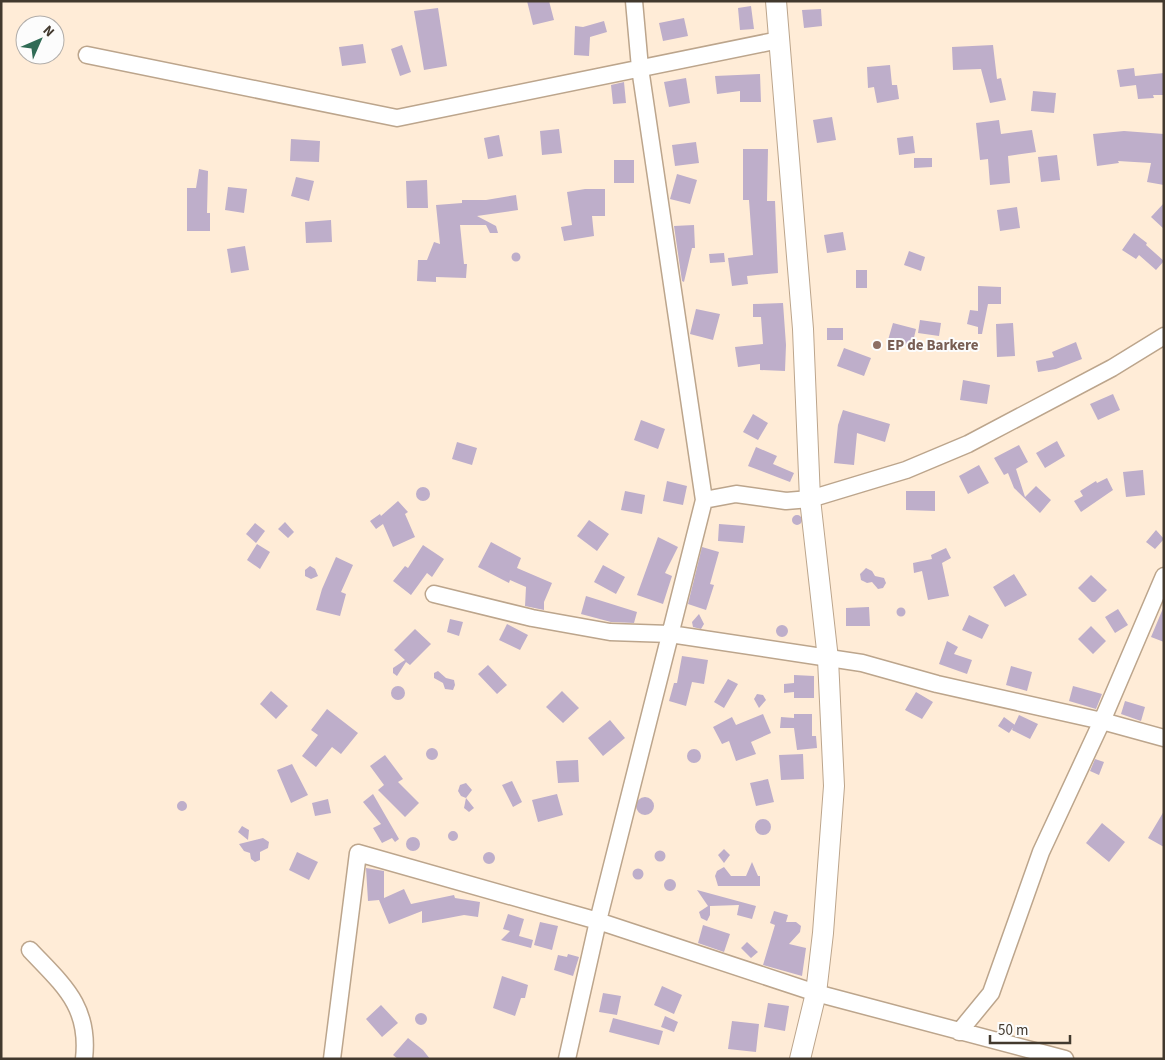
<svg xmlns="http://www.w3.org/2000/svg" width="1165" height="1060" viewBox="0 0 1165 1060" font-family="'Source Sans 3',sans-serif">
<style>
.building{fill:#beaeca}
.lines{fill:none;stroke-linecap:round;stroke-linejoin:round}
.minor-casing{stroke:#bca58c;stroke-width:19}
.major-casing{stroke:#bca58c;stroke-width:22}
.minor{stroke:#fff;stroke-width:16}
.major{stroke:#fff;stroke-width:20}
.education-dot{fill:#8d6e63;stroke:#fcfcfc;stroke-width:2}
.labels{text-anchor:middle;stroke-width:4;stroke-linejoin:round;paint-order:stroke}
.education-label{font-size:15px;font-weight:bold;fill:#785e54;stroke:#fcfcfc;text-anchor:start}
</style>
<rect width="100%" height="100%" fill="#ffecd7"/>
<path class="building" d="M527 1H549L554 20 533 25Z
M751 6 754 29 740 30 738 8Z
M438 8 447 66 424 70 414 11Z
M821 9 822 26 804 28 802 10Z
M684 18 688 36 663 41 659 23Z
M604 21 607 32 590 37 589 56 574 55 575 26 583 27Z
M363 44 366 63 342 66 339 47Z
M402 45 411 72 400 76 391 49Z
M993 45 997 79 1001 78 1006 100 990 103 981 69 953 70 952 47Z
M890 65 892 85H897L899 99 877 103 874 87 868 88 867 67Z
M1134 68 1135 76 1164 73V95H1153L1154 98 1138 99 1136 85 1120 87 1117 70Z
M760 74 761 102H740V91L717 94 715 76Z
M686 78 690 103 669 107 664 82Z
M624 82 626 103 613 104 611 85Z
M1033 91 1056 93 1054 113 1031 111Z
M832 117 836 140 817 143 813 120Z
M999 120 1001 134 1032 130 1036 152 1008 156 1010 183 990 185 988 159 980 160 976 123Z
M559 129 562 153 542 155 540 131Z
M1124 131 1164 134V185L1147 182 1151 163 1118 161 1119 163 1097 166 1093 134Z
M499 135 503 156 488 159 484 138Z
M913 136 915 153 899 155 897 138Z
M291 139 320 141 319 162 290 161Z
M696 142 699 163 675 166 672 145Z
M743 149H768L767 201H775L778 273 747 276 748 284 732 286 728 258 753 255 749 200H743Z
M1057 155 1060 180 1041 182 1038 157Z
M914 158H932V167L914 168Z
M614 160H634V183H614Z
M199 169 208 171 207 213H210V231H187V188H196Z
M677 174 697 180 690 204 670 199Z
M296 177 314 181 309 201 291 196Z
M427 180 428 208H407L406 181Z
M228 187 247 189 244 213 225 210Z
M585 189H605V216H592L594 236 564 241 561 227 572 225 567 192Z
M516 195 518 210 477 216 496 226 498 233H490L486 225H460L464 264H467L466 278 436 277V282L417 281 418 260H427L434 242 440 244 436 205 462 203V200H486Z
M1164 203V229L1151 217Z
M1017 207 1020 228 1000 231 997 210Z
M331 220 332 242 306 243 305 222Z
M694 225 695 248H692L684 282 682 281 674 226Z
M843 232 846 250 827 253 824 235Z
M1134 233 1147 243 1146 245 1164 261 1156 270 1139 255 1136 259 1122 250Z
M245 246 249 270 231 273 227 249Z
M909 251 925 257 921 271 904 265Z
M511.5 257a4.5 4.5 0 1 1 9 0a4.5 4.5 0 1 1-9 0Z
M724 253 725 262 710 263 709 254Z
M856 270H867V288H856Z
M978 286 1001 287V304H988L982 334H978V327L967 324 970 310 978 311Z
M783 303 786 345 785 371 760 370V364L738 367 735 347 763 344 761 317H753V304Z
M696 309 720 314 713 340 690 334Z
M920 320 941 323 939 336 918 333Z
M893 323 916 329 912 346 888 340Z
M1013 323 1015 356 997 357 996 324Z
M827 328H843V340H827Z
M1076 342 1082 359 1056 369 1038 372 1036 361 1054 357 1052 352Z
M844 348 871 358 864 376 837 366Z
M963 380 990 385 987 404 960 400Z
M1113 394 1120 410 1098 420 1090 404Z
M843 410 890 424 885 442 857 433 854 465 834 463 838 425Z
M753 414 768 423 758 440 743 432Z
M641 420 665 429 658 449 634 440Z
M1057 441 1065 456 1045 468 1036 453Z
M457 442 477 448 472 465 452 459Z
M1019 445 1028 462 1016 469 1025 497 1036 486 1051 500 1040 513 1014 488 1008 473 1004 475 994 458Z
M756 447 777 456 773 464 794 473 790 482 748 466Z
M979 465 989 483 968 494 959 476Z
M1143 470 1145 495 1126 497 1123 472Z
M1107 478 1113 490 1081 512 1074 501 1083 496 1080 491 1096 481 1097 483Z
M667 481 687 486 683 505 663 501Z
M416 494a7 7 0 1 1 14 0a7 7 0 1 1-14 0Z
M625 491 645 495 642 514 621 510Z
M906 491H935V511L906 510Z
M398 501 408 512 405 514 415 537 393 547 383 524 376 529 370 521 380 514 381 516Z
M792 520a5 5 0 1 1 10 0a5 5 0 1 1-10 0Z
M589 520 609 534 597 551 577 536Z
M285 522 294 532 288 538 278 529Z
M255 523 265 531 256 543 246 534Z
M719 524 745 526 743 543 718 541Z
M1156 530 1164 539 1155 549 1146 542Z
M658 537 678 547 665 573 672 576 663 604 637 595Z
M491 542 521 558 517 568 552 583 544 602V610L525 606 526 587 510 580 509 583 478 567Z
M257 544 270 552 260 569 247 560Z
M423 545 444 559 432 577 427 573 411 595 393 581 405 566 408 568Z
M702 547 719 552 710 584 714 585 706 610 688 604Z
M946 548 951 558 942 563 949 596 928 600 922 571 914 573 913 563 932 559 931 555Z
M336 557 353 565 341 592 346 594 340 616 316 610 322 589Z
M603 565 625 577 616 594 594 582Z
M310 566 315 569 318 576 311 579 305 576V570Z
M866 568 872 571 875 576 884 578 886 583 883 588 878 589 872 582 867 583 861 580 860 574Z
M1014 574 1027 595 1005 607 993 587Z
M1091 575 1107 590 1095 602H1092L1078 588Z
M586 596 637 612 634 623 611 622 581 614Z
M1164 606V642L1151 637Z
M869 607 870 626H846V608Z
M896.5 612a4.5 4.5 0 1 1 9 0a4.5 4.5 0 1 1-9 0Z
M1118 609 1128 625 1115 633 1105 617Z
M699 614 704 624 701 629 693 627 692 622Z
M969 615 989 625 982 639 962 630Z
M450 619 463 622 459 636 447 632Z
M507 624 528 635 520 650 499 640Z
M776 631a6 6 0 1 1 12 0a6 6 0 1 1-12 0Z
M1091 626 1106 641 1093 654 1078 639Z
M415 629 431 644 410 665 406 662 397 676 393 673V668L405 660 394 650Z
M947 641 958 647 954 654 972 660 967 674 939 664Z
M682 656 708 660 704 684 692 682 686 706 669 701 674 683H677Z
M488 665 507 685 497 694 478 674Z
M1011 666 1032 672 1027 691 1006 685Z
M438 671 446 678 454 680 455 685 453 690 445 689 443 683 434 678V673Z
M794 675 814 676V698H794V692L784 693V684L794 683Z
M728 679 738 684 724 708 714 702Z
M391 693a7 7 0 1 1 14 0a7 7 0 1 1-14 0Z
M1073 686 1102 694 1096 709 1069 701Z
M271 691 288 706 276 719 260 704Z
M562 691 579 708 563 723 546 707Z
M916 692 933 702 922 719 905 710Z
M757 694 763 695 766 700 759 708 754 699Z
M1125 701 1145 707 1141 721 1121 714Z
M327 709 358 733 341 754 332 747 316 767 302 756 318 735 311 730Z
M763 714 771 733 751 742 756 754 736 761 729 741 722 744 713 727 732 717 736 725Z
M794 714H812V736H816L817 748 797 750 794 728H780L781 717 794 718Z
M1019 715 1038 724 1030 739 1012 730Z
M1004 717 1015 725 1009 733 998 726Z
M610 720 625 738 603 756 588 738Z
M426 754a6 6 0 1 1 12 0a6 6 0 1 1-12 0Z
M687 756a7 7 0 1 1 14 0a7 7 0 1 1-14 0Z
M803 754 804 779 781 780 779 755Z
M385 755 403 779 398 782 419 803 405 817 378 790 384 785 370 766Z
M1095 759 1104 762 1099 775 1090 771Z
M578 760 579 782 558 783 556 761Z
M292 764 308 795 291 803 277 770Z
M768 779 774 802 756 806 750 783Z
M512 781 522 802 513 807 502 785Z
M466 783 472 790 466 798 474 808 469 812 464 808 466 798 461 796 458 791 460 785Z
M373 794 399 839 395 842 392 838 382 843 373 828 381 824 363 802Z
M557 794 563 815 538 822 532 800Z
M636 806a9 9 0 1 1 18 0a9 9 0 1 1-18 0Z
M328 799 331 813 315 816 312 803Z
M177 806a5 5 0 1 1 10 0a5 5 0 1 1-10 0Z
M1164 811V847L1148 838Z
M755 827a8 8 0 1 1 16 0a8 8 0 1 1-16 0Z
M1102 823 1125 842 1109 862 1086 843Z
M242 826 249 830 248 840 238 832Z
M448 836a5 5 0 1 1 10 0a5 5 0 1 1-10 0Z
M406 844a7 7 0 1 1 14 0a7 7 0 1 1-14 0Z
M263 838 269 842 268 848 260 852V860L255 862 251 859 250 853 244 851 239 844Z
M724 849 730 855 724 863 718 855Z
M654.5 856a5.5 5.5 0 1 1 11 0a5.5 5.5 0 1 1-11 0Z
M297 852 318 862 309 880 289 870Z
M483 858a6 6 0 1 1 12 0a6 6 0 1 1-12 0Z
M752 862 758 876H760V886H718L715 876 717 871 724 867 731 876H746Z
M366 868 384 871V898L404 889 411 904 454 895 455 898 480 902 478 917 464 915 422 923V911L389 924 379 900 368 901Z
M632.5 874a5.5 5.5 0 1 1 11 0a5.5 5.5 0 1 1-11 0Z
M664 885a6 6 0 1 1 12 0a6 6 0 1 1-12 0Z
M697 890 756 906 752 919 737 915 739 905 710 906V915L707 921 701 918 699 912 708 906Z
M774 911 788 915 786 922H796L801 926 800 932 789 944 806 948 802 976 763 965 775 925 770 923Z
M508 914 524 919 519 936 533 940 531 948 501 940 510 931 503 929Z
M540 922 558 926 552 950 534 945Z
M703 925 730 934 724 952 698 943Z
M747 942 758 952 751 958 741 948Z
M568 954 579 957 573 976 554 970 558 955 567 957Z
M502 976 528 985 525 998H521L515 1016 493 1008Z
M662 986 682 995 674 1014 654 1005Z
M603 993 621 996 617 1015 599 1012Z
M768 1003 789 1006 785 1031 764 1027Z
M381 1005 398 1023 382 1037 366 1019Z
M415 1019a6 6 0 1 1 12 0a6 6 0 1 1-12 0Z
M665 1016 678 1022 674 1032 661 1027Z
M613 1018 663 1031 659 1045 609 1032Z
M732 1021 759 1024 756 1052 728 1049Z
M408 1038 423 1050 430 1059H398L393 1055Z"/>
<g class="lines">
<defs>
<path id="minor" d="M87 55 397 118 779 40
M704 500 736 494 786 501 810 499 906 470 968 444 1112 368 1164 336
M434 594 532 618 610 632 670 634 862 663 937 684 1102 721 1164 738
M30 950C63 985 90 1006 84 1059
M959 1032 991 993 1041 852 1102 721 1164 576
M332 1059 358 853 598 921 816 993 1065 1059
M567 1059 598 921 704 500 640 68 634 1"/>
<path id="major" d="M776 1 803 329 810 499 828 659 834 786 823 933 816 993 800 1059"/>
</defs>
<use href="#minor" class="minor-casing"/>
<use href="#major" class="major-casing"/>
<use href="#minor" class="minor"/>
<use href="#major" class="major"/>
</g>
<circle class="education-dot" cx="877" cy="345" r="5"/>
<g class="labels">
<g class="education-label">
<text x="887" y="350">EP de Barkere</text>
</g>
</g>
<rect width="1165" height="1060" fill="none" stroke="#42392e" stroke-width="5"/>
<g transform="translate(40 40) rotate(45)"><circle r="24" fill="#fcfcfc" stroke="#b2aeaa"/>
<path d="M0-4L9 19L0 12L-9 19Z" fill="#306b55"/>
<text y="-8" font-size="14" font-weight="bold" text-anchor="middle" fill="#42392e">N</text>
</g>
<path d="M990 1035v8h80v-8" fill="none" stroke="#42392e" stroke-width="2.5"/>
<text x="998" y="1035" font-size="15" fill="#42392e" stroke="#fcfcfc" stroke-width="4" paint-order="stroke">50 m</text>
</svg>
